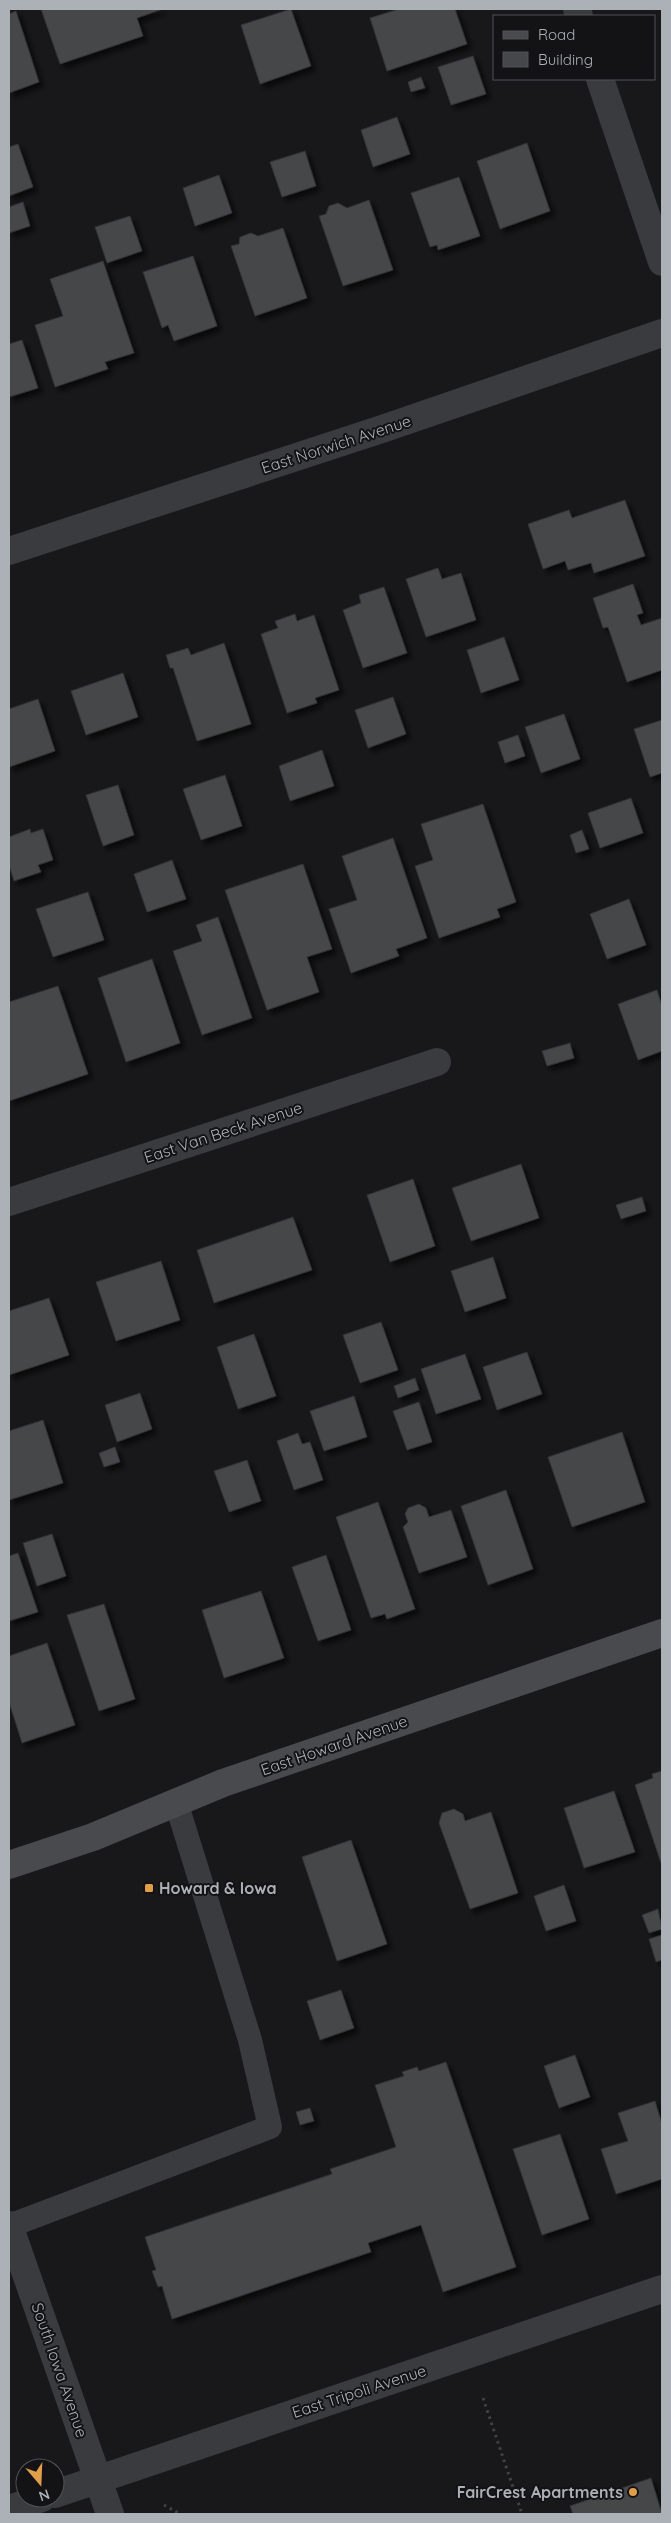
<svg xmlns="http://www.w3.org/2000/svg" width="671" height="2523" viewBox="0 0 671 2523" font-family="Quicksand,sans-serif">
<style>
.building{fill:#45474a;stroke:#323336;filter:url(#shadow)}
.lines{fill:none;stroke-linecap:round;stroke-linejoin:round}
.path{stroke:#404245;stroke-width:3;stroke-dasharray:2.5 4;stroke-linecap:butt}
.service{stroke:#3a3b3f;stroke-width:24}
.minor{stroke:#3a3b3f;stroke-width:28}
.secondary{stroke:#484a4e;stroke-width:28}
.poi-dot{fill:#e09e4a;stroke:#131315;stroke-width:2}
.labels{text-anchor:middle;stroke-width:4;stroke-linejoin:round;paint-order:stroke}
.street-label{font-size:16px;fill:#acb1b8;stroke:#131315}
.poi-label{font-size:16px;font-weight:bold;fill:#acb1b8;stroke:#131315;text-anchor:start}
</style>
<defs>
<filter id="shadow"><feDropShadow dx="4.5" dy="4.5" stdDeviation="2.5" flood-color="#0009"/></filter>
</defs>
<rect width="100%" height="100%" fill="#18181a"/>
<path class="building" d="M41 9H163L137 18 143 36 60 64Z
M291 9 311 66 260 84 241 25Z
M399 9H455L467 44 387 71 370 18Z
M16 11 39 82 9 93V14Z
M473 56 486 94 451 105 438 67Z
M421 77 425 88 411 92 408 82Z
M397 117 410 154 373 167 361 130Z
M527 143 550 211 500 229 477 161Z
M18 144 33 187 9 196V147Z
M305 151 316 186 282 197 270 162Z
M219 175 232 213 195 226 183 188Z
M459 177 480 236 438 250 437 245 430 247 411 193Z
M369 200 393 270 343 286 319 216 326 214 329 206 338 203 347 208Z
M23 202 30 226 9 233V207Z
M130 216 142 251 107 263 95 227Z
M283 228 307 298 255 316 231 246 239 244 240 237 251 233 258 236Z
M193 256 217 326 174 341 168 325 162 328 143 272Z
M103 261 134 353 105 362 108 369 55 387 35 325 63 316 50 279Z
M22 340 38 388 9 397V344Z
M625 500 645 556 594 573 591 563 568 570 565 561 543 569 528 524 569 510 572 518Z
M438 568 442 579 461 573 476 620 426 637 406 579Z
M633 584 643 613 637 615 641 625 662 618V670L627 682 608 627 603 628 593 598Z
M384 587 407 653 363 668 343 610 361 603 359 595Z
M295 614 297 621 314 615 339 690 315 698 317 703 287 713 261 634 278 628 275 621Z
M504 637 519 680 481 693 467 650Z
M224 643 251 724 197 741 173 668H170L166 655 188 648 191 655Z
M123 673 138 717 86 735 71 691Z
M393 697 406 734 368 748 355 710Z
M38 699 55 751 9 767V709Z
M564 714 580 759 541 773 525 727Z
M662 720V773L650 777 634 729Z
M518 735 525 756 505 763 498 742Z
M322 750 334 786 290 801 279 766Z
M225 775 242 826 201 840 183 789Z
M118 785 134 835 103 846 86 795Z
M631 798 643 833 600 848 588 813Z
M483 804 516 902 497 909 500 917 439 938 415 866 433 860 421 824Z
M30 829 31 833 43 829 53 860 38 865 41 872 14 881 9 865V837Z
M582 830 589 849 576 853 570 835Z
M393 838 427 938 396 949 399 956 351 973 329 909 357 900 342 856Z
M172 860 186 899 147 912 134 874Z
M303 864 332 949 307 957 319 992 267 1010 225 890Z
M88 892 104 940 53 957 36 909Z
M629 899 646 945 607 959 590 914Z
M218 917 252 1018 202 1035 173 951 202 941 196 925Z
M152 959 180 1043 126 1062 98 978Z
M58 986 88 1074 9 1101V1002Z
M657 990 662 1006V1051L638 1060 618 1004Z
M570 1043 574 1058 547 1066 542 1051Z
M521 1164 539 1218 471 1241 452 1188Z
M413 1179 435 1246 390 1262 367 1195Z
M642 1197 646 1211 621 1219 616 1205Z
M293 1217 312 1270 214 1303 197 1250Z
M493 1257 506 1298 465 1312 451 1271Z
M161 1261 180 1320 116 1341 96 1282Z
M49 1298 69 1355 9 1375V1311Z
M381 1322 398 1370 360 1383 343 1335Z
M254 1334 276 1396 238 1409 217 1347Z
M527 1352 542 1394 497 1410 483 1367Z
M465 1354 481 1399 436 1414 421 1369Z
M415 1378 419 1390 398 1398 394 1386Z
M140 1393 152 1429 117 1442 105 1405Z
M354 1396 367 1437 324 1451 310 1411Z
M419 1402 432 1442 407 1450 393 1411Z
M43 1420 63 1483 9 1500V1431Z
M622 1432 645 1502 572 1527 548 1457Z
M298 1433 302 1444 310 1442 323 1480 294 1490 277 1441Z
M115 1447 120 1462 104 1467 99 1453Z
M247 1460 261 1501 229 1512 214 1471Z
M506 1490 533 1569 488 1585 461 1506Z
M378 1502 415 1609 387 1619 385 1614 371 1618 336 1517Z
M419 1504 426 1508 429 1517 451 1510 467 1557 419 1573 403 1527 408 1522 405 1514 408 1508Z
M52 1534 66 1576 37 1586 23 1543Z
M18 1553 38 1612 9 1621V1556Z
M326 1555 351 1630 318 1641 292 1567Z
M261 1591 284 1658 224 1678 202 1610Z
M104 1604 135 1699 99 1711 67 1615Z
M47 1643 75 1725 22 1743 9 1702V1656Z
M662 1771V1862L661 1863 635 1785 653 1778 652 1774Z
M614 1791 635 1852 584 1868 564 1808Z
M454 1809 463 1814 465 1821 491 1812 518 1893 470 1909 439 1823 442 1813Z
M351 1840 387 1944 337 1961 302 1857Z
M564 1885 576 1921 546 1931 534 1896Z
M658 1909 662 1929 649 1933 642 1915Z
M662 1935V1960L656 1962 649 1939Z
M341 1990 354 2028 320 2040 307 2001Z
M575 2055 590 2097 559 2108 544 2066Z
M446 2062 516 2267 443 2292 421 2225 368 2243 371 2252 172 2319 162 2286 158 2287 152 2271 156 2270 145 2237 332 2174 330 2169 396 2147 375 2085 404 2076 402 2072 417 2067 419 2071Z
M655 2101 662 2124V2179L616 2194 601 2149 628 2141 618 2113Z
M310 2108 314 2121 300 2125 296 2112Z
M560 2134 589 2219 542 2235 513 2149Z
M651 2478 662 2514H573L570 2506Z"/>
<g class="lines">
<path class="path" d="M483 2398 522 2514
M164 2505 180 2514"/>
<path class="service" d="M9 2226 270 2127 250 2040 176 1802"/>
<path class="minor" d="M577 9 579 16
M600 79 662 262
M9 551 382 429 662 333
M9 1202 437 1062
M9 2225 110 2514
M55 2494 662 2289
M9 2509 42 2498"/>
<path class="secondary" d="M9 1865 93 1837 223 1783 662 1633"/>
</g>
<g class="poi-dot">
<rect x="144" y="1883" width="10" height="10" rx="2.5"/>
<circle cx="633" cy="2492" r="5"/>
</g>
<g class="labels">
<g class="street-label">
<text transform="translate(336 444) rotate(-18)" y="6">East Norwich Avenue</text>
<text transform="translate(223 1132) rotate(-18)" y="6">East Van Beck Avenue</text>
<text transform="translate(334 1745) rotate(-19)" y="6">East Howard Avenue</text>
<text transform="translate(60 2370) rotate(71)" y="6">South Iowa Avenue</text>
<text transform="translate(359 2391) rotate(-18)" y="6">East Tripoli Avenue</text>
</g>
<g class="poi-label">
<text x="159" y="1894">Howard &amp; Iowa</text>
<text x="623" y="2498" text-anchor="end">FairCrest Apartments</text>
</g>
</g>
<rect width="671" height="2523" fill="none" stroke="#acb1b8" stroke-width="20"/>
<rect x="493" y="15" width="162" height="65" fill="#131315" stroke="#505256"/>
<rect x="503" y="31" width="25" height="8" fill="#484a4e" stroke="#505256"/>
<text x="538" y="40" font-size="15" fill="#acb1b8">Road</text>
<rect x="503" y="52" width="25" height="15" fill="#45474a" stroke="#505256"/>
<text x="538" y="65" font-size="15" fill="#acb1b8">Building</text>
<g transform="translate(40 2483) rotate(161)"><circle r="24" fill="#131315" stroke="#505256"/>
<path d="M0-4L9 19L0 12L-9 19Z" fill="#e09e4a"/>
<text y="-8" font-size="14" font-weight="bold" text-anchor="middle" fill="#acb1b8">N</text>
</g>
</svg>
